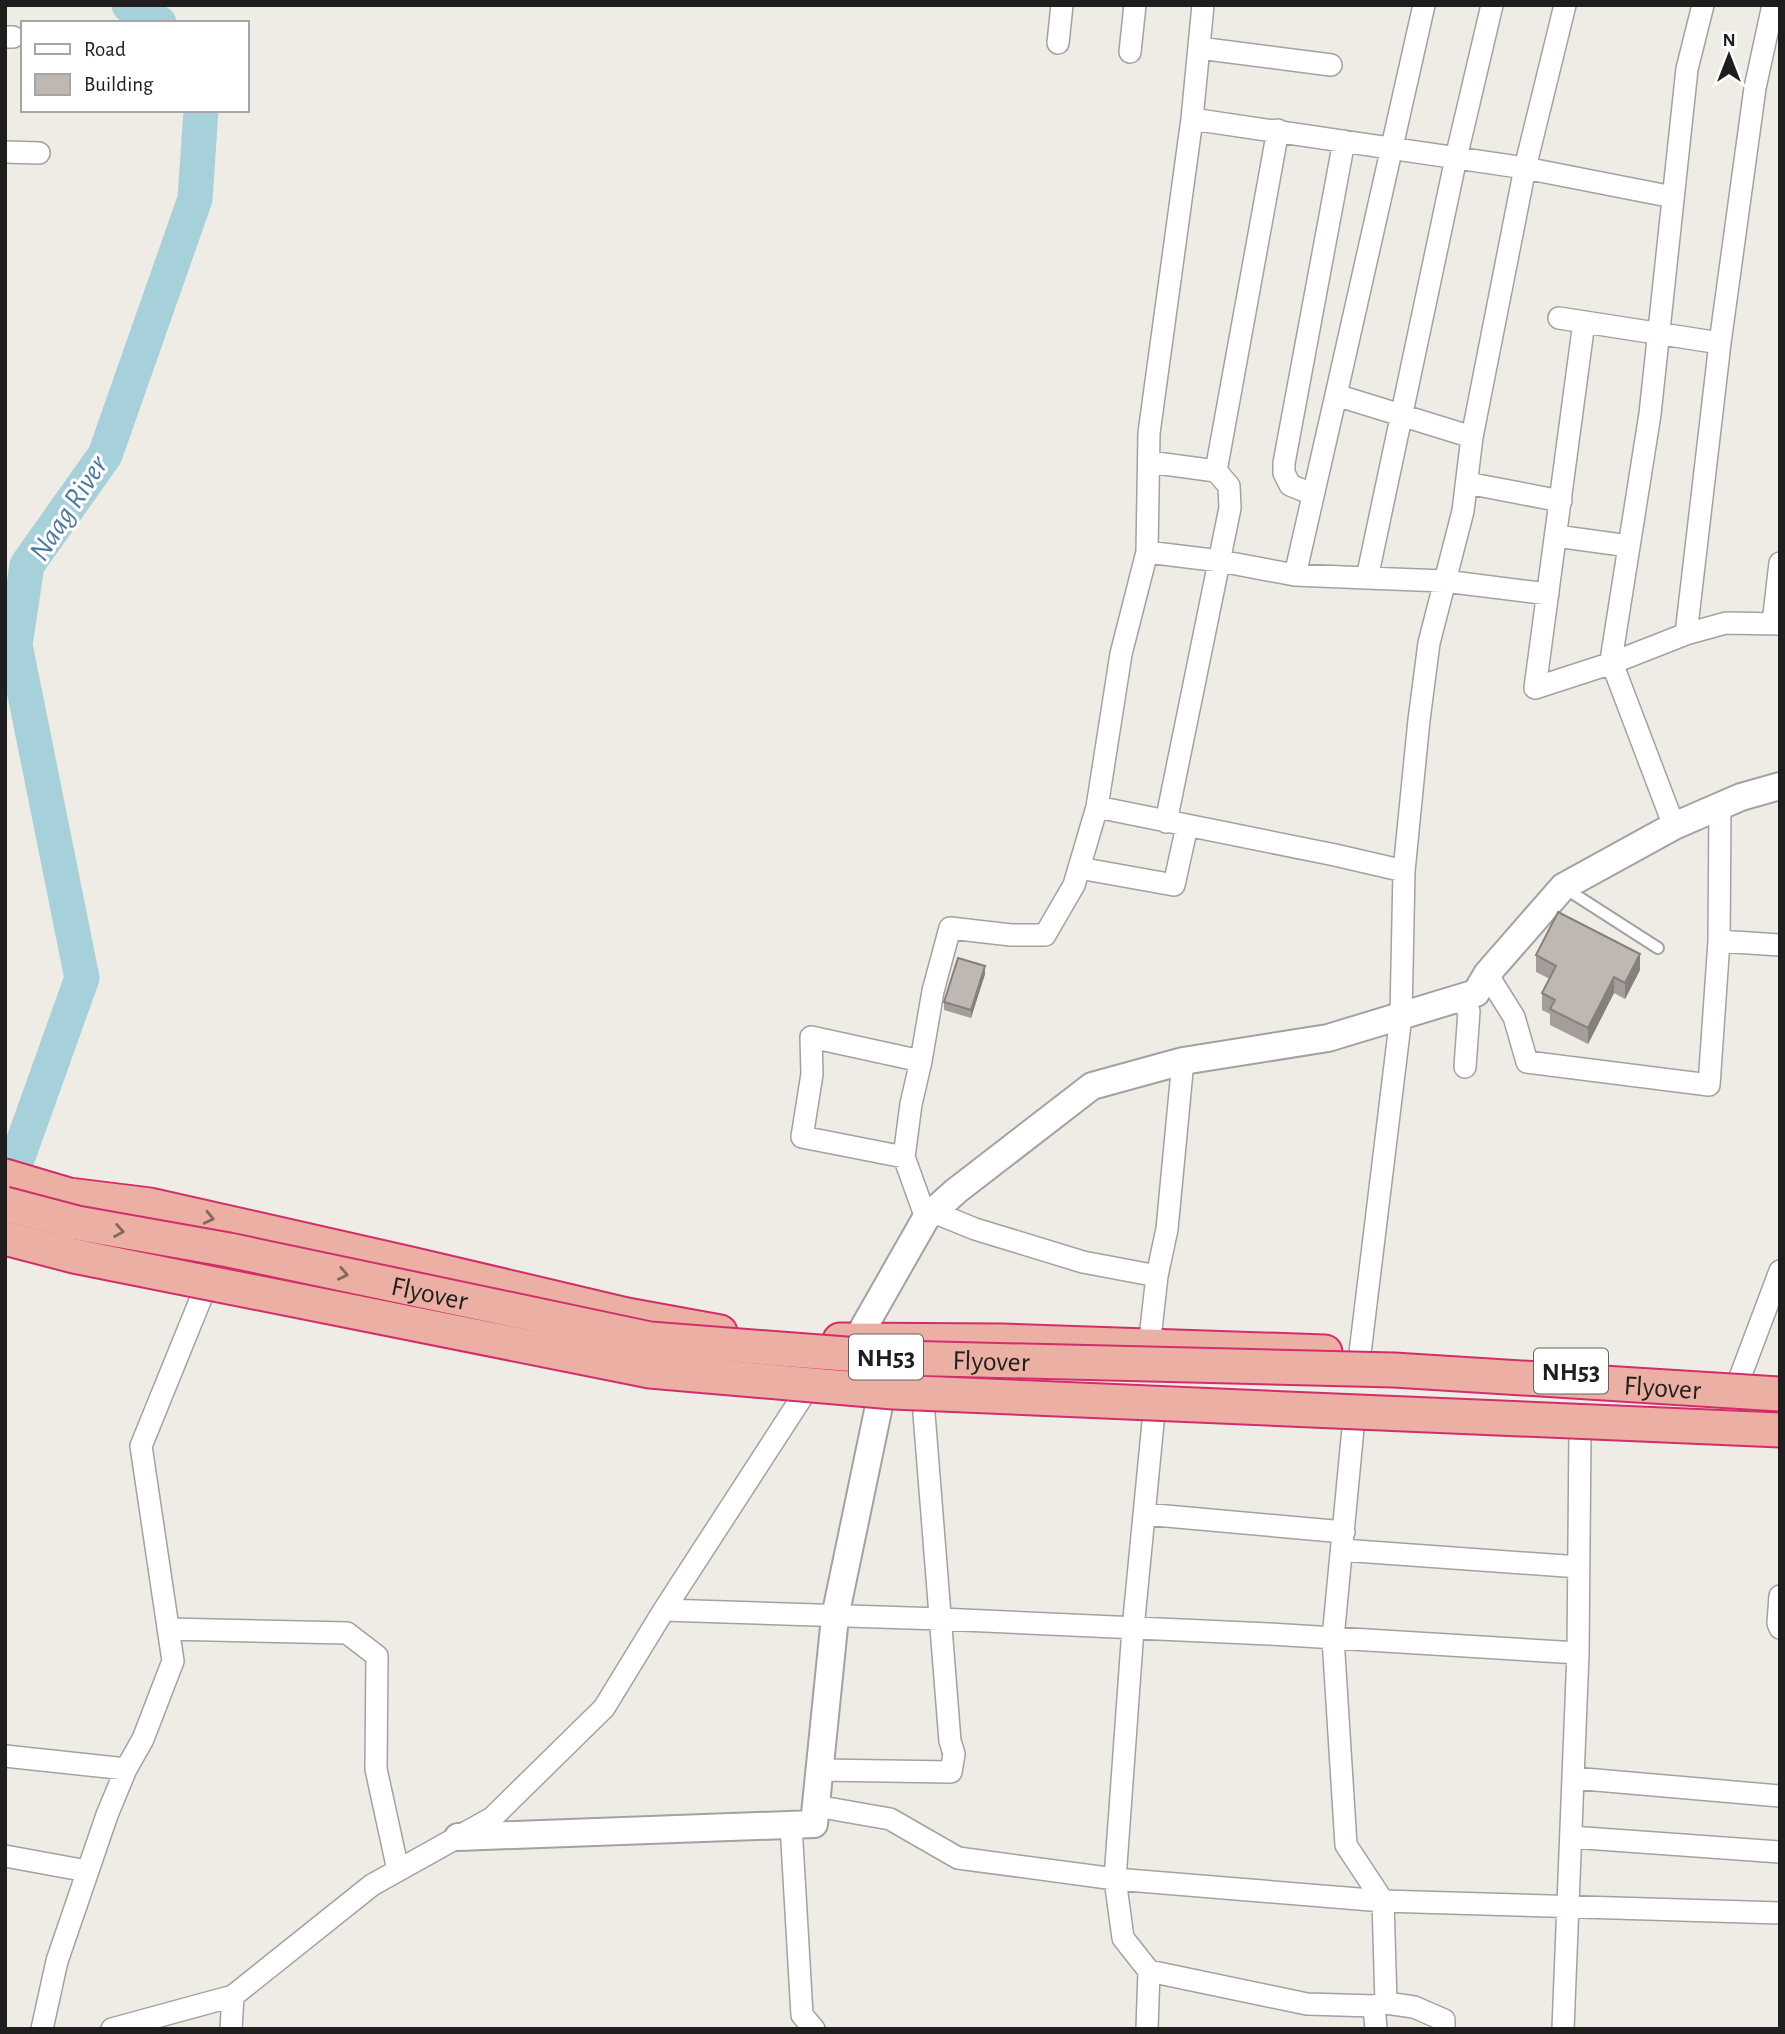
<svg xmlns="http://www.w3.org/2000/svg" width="1785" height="2034" viewBox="0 0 1785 2034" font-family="'Alegreya Sans',sans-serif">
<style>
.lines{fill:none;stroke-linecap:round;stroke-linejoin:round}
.river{stroke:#a7d1da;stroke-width:35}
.service-casing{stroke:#a2a2a2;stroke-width:14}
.minor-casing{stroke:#a2a2a2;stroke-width:24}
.tertiary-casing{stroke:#a2a2a2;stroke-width:30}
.trunk-casing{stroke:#d22d6d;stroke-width:37}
.service{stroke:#fff;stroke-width:10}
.minor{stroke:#fff;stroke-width:21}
.tertiary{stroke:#fff;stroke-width:26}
.trunk{stroke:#ecafa3;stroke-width:33}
.trunk-bridge-casing{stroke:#d22d6d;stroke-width:37;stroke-linecap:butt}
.trunk-bridge{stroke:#ecafa3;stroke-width:33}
.wall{fill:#a49d99}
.shaded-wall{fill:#86807d}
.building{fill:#bfb7b2;stroke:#86807d;stroke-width:2}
.oneway{stroke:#856660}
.labels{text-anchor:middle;stroke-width:6;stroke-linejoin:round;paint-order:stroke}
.shield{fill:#fff;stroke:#626262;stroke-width:2}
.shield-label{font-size:26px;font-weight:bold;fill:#1e1e1e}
.street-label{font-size:28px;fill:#1e1e1e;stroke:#fff}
.water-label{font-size:30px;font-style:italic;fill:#4c7ba1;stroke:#fff}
</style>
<rect width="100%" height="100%" fill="#efebe5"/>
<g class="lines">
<path class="river" d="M129 5 159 23
M5 1193 82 978 15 645 27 565 105 455 195 199 201 110"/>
<defs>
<path id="service" d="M1563 887 1658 948"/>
<path id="minor" d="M1424 5 1336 395 1472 437
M1492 5 1456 158 1367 578 1444 581 1548 594
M5 37H13
M1058 43 1062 5
M1199 48 1331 65
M1130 52 1135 5
M1192 119 1525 168 1673 197
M5 152 39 153
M1559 318 1720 343 1686 634 1726 623 1780 624
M1584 322 1535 688 1612 663 1686 634
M1720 343 1755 88 1773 5
M1149 462 1216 471 1229 486 1230 508 1166 822
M1216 471 1278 130
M1467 483 1561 501
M1312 494 1290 485 1284 473V463L1344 141
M1556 536 1629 546
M1147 552 1220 561 1295 575 1367 578
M1295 575 1336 395
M1773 623 1780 563
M1097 807 1335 855 1404 871
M1674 826 1612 663V654L1650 414 1687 69 1703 5
M1079 868 1174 885 1187 826
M1719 941 1720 806
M1487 974 1514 1017 1527 1062 1709 1085 1719 941 1780 945
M1459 998 1469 1011 1465 1067
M904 1157 802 1137 812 1074 811 1037 921 1061
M933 1212 975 1229 1083 1262 1157 1276
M926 1218 904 1157 911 1104 921 1061 933 991 950 928 1011 935H1045L1074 885 1097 807 1121 654 1147 552 1149 433 1192 119 1203 5
M1149 1347 1157 1276 1167 1229 1183 1061
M1360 1353 1401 1016 1404 871 1419 720 1429 643 1463 511 1472 437 1525 168 1565 5
M1739 1380 1780 1271
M1154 1412 1133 1629 1115 1879 1383 1901 1780 1913
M1354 1418 1333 1638 1346 1845 1383 1901 1386 2003
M1144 1514 1344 1532
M1342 1550 1579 1567
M1780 1596 1778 1623 1780 1628
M664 1610 941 1619 1269 1634 1578 1653
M168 1629 347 1633 377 1656 376 1769 398 1870
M5 1756 126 1769
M820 1770 951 1772 954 1754 950 1741 923 1401
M1573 1778 1780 1796
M816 1806 890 1819 958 1858 1115 1879 1123 1938 1149 1971 1147 2029
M791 1825 802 2015 814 2029
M1571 1837 1780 1852
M5 1856 87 1871
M1149 1971 1307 2004 1374 2006 1386 2003 1414 2007 1444 2020V2029
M1374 2006 1376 2029
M42 2029 57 1961 107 1815 126 1769 143 1739 173 1661 141 1446 204 1291
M112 2029 233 1996
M231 2029 233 1996 372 1885 492 1818 604 1708 664 1610 804 1394
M1563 2029 1578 1653 1580 1432"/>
<path id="tertiary" d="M458 1837 814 1824 835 1617 880 1401 856 1341 926 1218 956 1191 1092 1086 1183 1061 1328 1038 1476 993 1487 974 1563 887 1674 826 1741 797 1780 786"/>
<path id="trunk" d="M5 1176 69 1195 150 1205 411 1264 627 1315 720 1332
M840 1340 1003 1341 1325 1352"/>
</defs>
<use href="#service" class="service-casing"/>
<use href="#minor" class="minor-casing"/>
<use href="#tertiary" class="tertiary-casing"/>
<use href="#trunk" class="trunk-casing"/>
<use href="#service" class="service"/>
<use href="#minor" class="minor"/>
<use href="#tertiary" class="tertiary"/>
<use href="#trunk" class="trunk"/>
<defs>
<g id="trunk-bridge">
<path id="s1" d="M5 1204 77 1223 229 1250 650 1339 898 1358 1394 1370 1780 1394"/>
<path d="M5 1238 74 1256 650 1371 893 1392 1780 1430"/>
</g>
</defs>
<use href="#trunk-bridge" class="trunk-bridge-casing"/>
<use href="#trunk-bridge" class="trunk-bridge"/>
</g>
<path class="wall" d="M1536 955 1640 970 1625 999 1614 993 1588 1044 1550 1025V1014L1542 1010V993L1550 979 1536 972Z
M985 974 971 1018 944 1010V1002Z"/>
<path class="shaded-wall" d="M1640 954V970L1625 999V983Z
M985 966V974L971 1018V1010Z
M1614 977V993L1588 1044V1028Z"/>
<path class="building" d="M1558 912 1640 954 1625 983 1614 977 1588 1028 1550 1009 1555 1000 1542 993 1556 966 1536 955Z
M958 958 985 966 971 1010 944 1002Z"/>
<defs><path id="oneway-chevron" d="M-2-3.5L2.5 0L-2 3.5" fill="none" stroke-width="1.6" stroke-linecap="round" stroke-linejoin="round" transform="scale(1.75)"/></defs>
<g class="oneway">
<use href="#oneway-chevron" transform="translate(209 1218) rotate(13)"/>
<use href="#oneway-chevron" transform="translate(119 1231) rotate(10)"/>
<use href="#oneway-chevron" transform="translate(343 1274) rotate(12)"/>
</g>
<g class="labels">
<g class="shield">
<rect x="849" y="1334.5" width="74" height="45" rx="5"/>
<rect x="1534" y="1348.5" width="74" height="45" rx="5"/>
</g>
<g class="shield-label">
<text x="886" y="1366">NH53</text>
<text x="1571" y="1380">NH53</text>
</g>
<g class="street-label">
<text dy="10" stroke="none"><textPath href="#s1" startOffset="434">Flyover</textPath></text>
<text dy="10" stroke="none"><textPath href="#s1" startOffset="1001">Flyover</textPath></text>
<text dy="10" stroke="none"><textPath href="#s1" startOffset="1673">Flyover</textPath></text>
</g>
<g class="water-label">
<text transform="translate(68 508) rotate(-57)" y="10">Naag River</text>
</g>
</g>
<rect width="1785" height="2034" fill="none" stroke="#1e1e1e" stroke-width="14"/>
<rect x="21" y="21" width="228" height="91" fill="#ffffff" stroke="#a5a5a5" stroke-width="2"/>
<rect x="35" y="44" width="35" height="10" fill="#ffffff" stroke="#a5a5a5" stroke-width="2"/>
<text x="84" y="56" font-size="21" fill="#1e1e1e">Road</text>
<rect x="35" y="74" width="35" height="21" fill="#bfb7b2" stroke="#a5a5a5" stroke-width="2"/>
<text x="84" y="91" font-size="21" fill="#1e1e1e">Building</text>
<g transform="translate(1729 56)" stroke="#ffffff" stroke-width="5" paint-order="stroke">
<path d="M0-5L12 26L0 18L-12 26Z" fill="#1e1e1e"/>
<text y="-10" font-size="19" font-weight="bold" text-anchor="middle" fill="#1e1e1e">N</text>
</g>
</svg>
